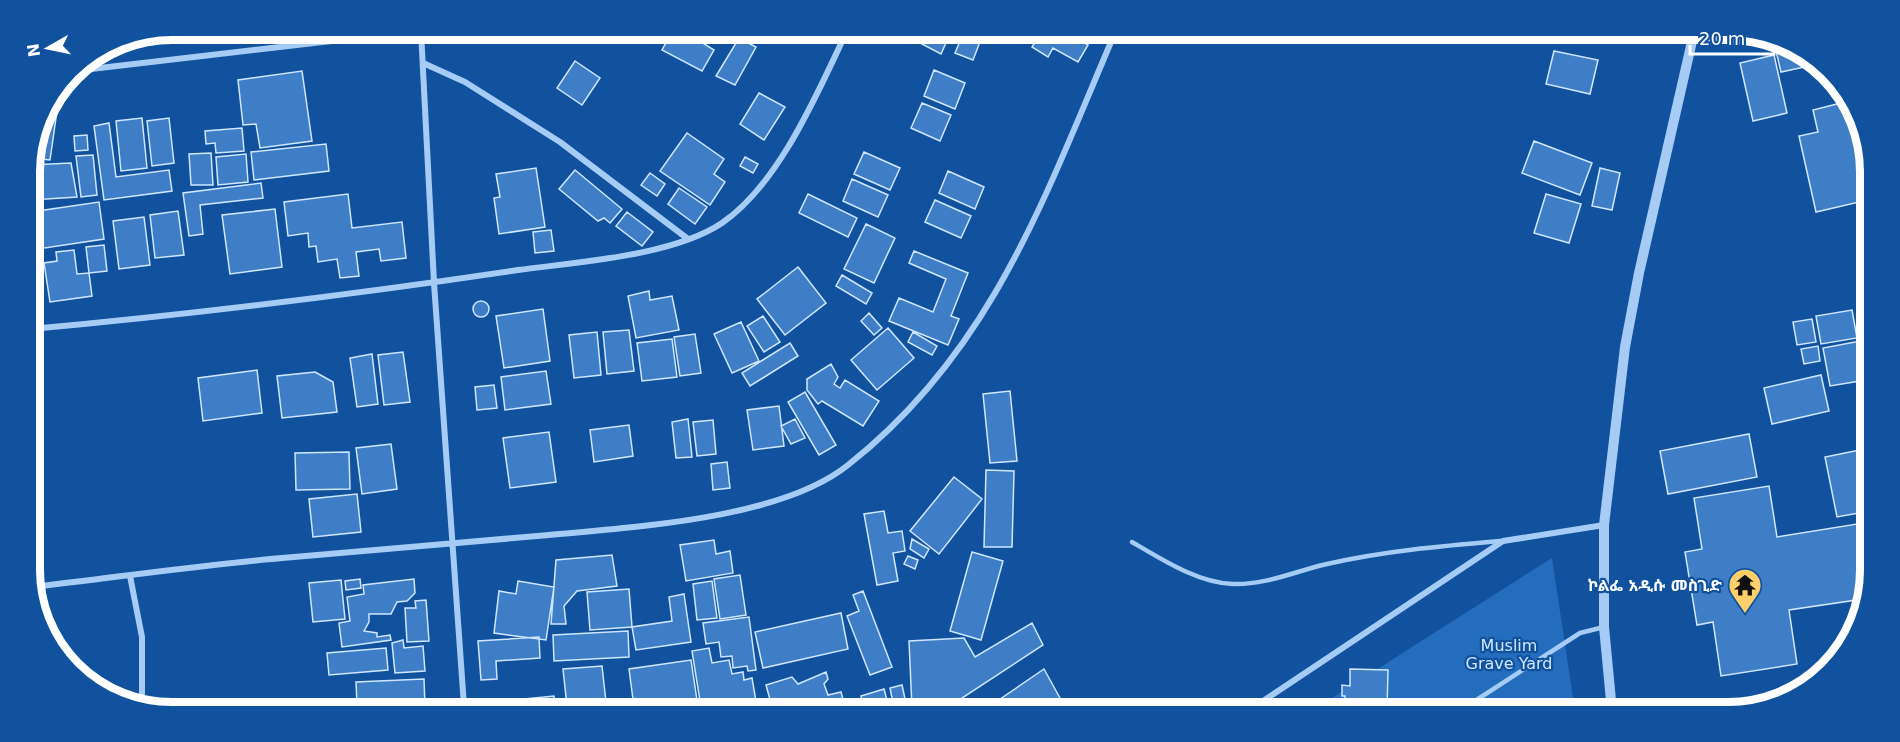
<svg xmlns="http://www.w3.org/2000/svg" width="1900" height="742" viewBox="0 0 1900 742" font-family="'DejaVu Sans','Noto Sans Ethiopic',sans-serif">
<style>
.green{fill:#236dbc}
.building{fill:#3e7ec6;stroke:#cfe6fe;stroke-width:1.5}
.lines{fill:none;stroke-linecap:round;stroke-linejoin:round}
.service{stroke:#a6ccf5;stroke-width:4.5}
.minor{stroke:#a6ccf5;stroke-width:6}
.tertiary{stroke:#a6ccf5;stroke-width:10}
.labels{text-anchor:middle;stroke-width:4.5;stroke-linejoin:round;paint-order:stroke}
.poi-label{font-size:16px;font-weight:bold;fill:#fff;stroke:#11529e;text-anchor:end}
.park-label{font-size:16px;fill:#cfe6fe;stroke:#11529e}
.rim{fill:none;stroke:#fff;stroke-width:8}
</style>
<rect width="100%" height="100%" fill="#11529e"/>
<path class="green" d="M1552 558 1575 711 1313 710Z"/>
<path class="building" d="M466 31 523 32 517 43Z
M672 32H685L714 50 702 71 662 50Z
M903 34H950L941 54Z
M963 34H983L973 60 955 53Z
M1040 34H1070L1088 45 1078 62 1053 48 1048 57 1032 47Z
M739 38 756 47 735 85 716 76Z
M1773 38 1814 65 1781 72Z
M1554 51 1598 60 1590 94 1546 84Z
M1774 55 1787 113 1753 121 1740 63Z
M575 61 600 78 582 105 557 88Z
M934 70 965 83 955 109 924 96Z
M302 71 312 141 260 148 256 124 243 125 238 80Z
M759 93 785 107 764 140 740 124Z
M1845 102 1869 154 1868 200 1816 212 1799 136 1818 132 1813 110Z
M922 103 951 115 940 141 911 128Z
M45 109 57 111 50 160 32 158Z
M142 118 147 168 121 171 116 121Z
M169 118 174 163 152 166 147 121Z
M109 123 116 177 169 170 172 191 104 200 94 126Z
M242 128 244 151 216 153 215 143 206 144 205 131Z
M687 133 724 159 714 174 725 182 710 205 660 171Z
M87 135 88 150 75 151 74 136Z
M1534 141 1592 163 1580 195 1522 173Z
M326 144 329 171 254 180 251 152Z
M864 152 900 168 890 190 854 174Z
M211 153 213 185H191L189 154Z
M246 154 248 182 218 185 216 157Z
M93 155 97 195 81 197 76 156Z
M745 157 758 164 753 173 740 166Z
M71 163 77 197 31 200 30 165Z
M536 168 545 227 499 234 494 198 500 197 496 174Z
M1600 168 1620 173 1612 210 1592 206Z
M575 170 622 209 610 223 604 218 598 221 559 189Z
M948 171 984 187 975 209 939 193Z
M650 173 665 184 657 196 641 185Z
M852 179 888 195 878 217 843 201Z
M261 183 263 198 200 205 203 234 189 236 183 193Z
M679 188 707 207 695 224 668 204Z
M348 194 352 228 402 222 406 258 381 261 379 249 356 252 359 276 340 278 337 259 318 262 316 246 309 247 308 233 288 236 284 202Z
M808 194 857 218 848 237 799 213Z
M1546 194 1581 204 1569 243 1534 233Z
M935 200 971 216 961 238 925 222Z
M99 202 104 239 38 249 37 243 31 244V223L39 221 38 211Z
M275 209 282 267 230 274 222 215Z
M178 211 184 255 155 258 150 215Z
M627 212 653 232 642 246 616 226Z
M144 217 150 265 119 269 113 221Z
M866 224 895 238 874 283 844 269Z
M551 230 554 251 535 253 533 232Z
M104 245 107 271 89 273 86 247Z
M74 250 77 274 89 273 92 296 50 302 44 263 57 261 56 252Z
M914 251 968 273 951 316 959 319 948 345 889 321 899 298 933 312 946 279 909 263Z
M798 267 826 303 785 335 757 299Z
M842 275 872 293 866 304 836 286Z
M649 291 650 300 672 296 679 330 636 338 628 296Z
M473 309a8 8 0 1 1 16 0a8 8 0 1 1-16 0Z
M543 309 550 361 504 368 496 316Z
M1852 310 1857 338 1821 344 1816 316Z
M869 313 882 328 874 335 861 321Z
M763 316 780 342 764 352 747 326Z
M1812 319 1816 342 1797 345 1793 322Z
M741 322 759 361 732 373 714 334Z
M888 328 914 358 877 390 851 360Z
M629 330 634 371 607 374 603 332Z
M597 332 601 375 574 378 569 335Z
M913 332 937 346 932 355 908 342Z
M695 334 701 373 680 376 674 337Z
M672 339 677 377 642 381 637 343Z
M1866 340V380L1830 386 1823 348Z
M790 343 798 356 750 386 742 373Z
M1818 346 1820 361 1804 364 1801 349Z
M403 352 410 402 384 405 378 355Z
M372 354 378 404 357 407 350 358Z
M831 364 838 377 834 384 840 388 845 380 879 401 863 426 822 401 818 404 807 390V379Z
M257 370 262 413 203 421 198 378Z
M546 371 551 404 505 410 501 377Z
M315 372 333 382 337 412 282 418 277 376Z
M1821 375 1829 411 1772 424 1764 388Z
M494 385 497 408 477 410 475 387Z
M1010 391 1017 461 990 463 983 394Z
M805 392 836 445 819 455 788 402Z
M779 406 784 446 753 450 747 410Z
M688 419 692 457 676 458 672 422Z
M795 419 805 438 791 444 781 426Z
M713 420 716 454 697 456 693 422Z
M629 425 633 456 594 462 590 430Z
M549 432 556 482 510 488 503 438Z
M1749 434 1757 477 1668 494 1660 451Z
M391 444 397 489 362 494 356 448Z
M1865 449 1864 512 1837 517 1825 457Z
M349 452 350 489 296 490 295 453Z
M727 462 730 488 713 490 711 464Z
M986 470 1014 471 1012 547H984Z
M954 477 982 499 939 554 910 531Z
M1769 486 1777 537 1857 524 1863 565V599L1789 610 1797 664 1721 676 1713 622 1697 625 1685 552 1702 549 1694 498Z
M357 494 361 532 313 537 309 499Z
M884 511 888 533 902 531 905 551 893 553 898 581 877 585 864 514Z
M912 539 929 549 924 558 910 549Z
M714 540 716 554 730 551 733 573 686 581 680 545Z
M972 552 1003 561 981 640 950 631Z
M612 555 617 586 577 591 564 606 566 624H551L556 560Z
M908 556 918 560 915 569 904 564Z
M740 575 746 615 720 619 714 579Z
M360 579 361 588 346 590 345 581Z
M414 579 415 593 407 601 397 602 391 614H369V622L364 631 377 633V637L390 635 391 640 342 647 339 623 350 621 347 597 364 594 363 585Z
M341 580 345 619 313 622 309 583Z
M518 581 554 587 546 640 494 633 499 591 516 594Z
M712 581 717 618 697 620 693 584Z
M629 589 632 627 590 630 587 592Z
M863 591 892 667 870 675 847 616 859 611 853 595Z
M684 594 691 642 636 650 632 627 672 621 669 597Z
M426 600 429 641 407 642 405 608H416L415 601Z
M841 613 848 649 763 668 755 632Z
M749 617 756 670 748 671 747 666 733 668 732 656 721 657 719 642 706 644 703 623Z
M1032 623 1043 645 947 708H912L909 641 964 638 975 657Z
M628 631 629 657 554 661 553 635Z
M539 637 540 658 496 661 497 679 481 680 478 641Z
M403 640 404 648 423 646 425 671 395 673 392 643Z
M386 648 388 670 329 675 327 653Z
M709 648 712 663 729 660 732 674 743 672 744 680 752 678 757 707H701L692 651Z
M691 660 698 707H634L629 669Z
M602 666 606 702 567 706 563 669Z
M1044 669 1066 709 987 708Z
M1350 669 1388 670 1387 710H1345V696H1342V685L1350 686Z
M826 672 828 679 824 684 828 695 841 692 845 707 823 708 821 700 809 703 810 707H772L766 685 792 677 798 684Z
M424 679 425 706 357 705 356 682Z
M902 685 907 708H894L890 688Z
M884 689 889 708H864L861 696Z
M554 696 555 706H481V703Z"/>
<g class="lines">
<path class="service" d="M1132 542C1161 559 1198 583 1233 584 1266 585 1296 571 1327 564 1384 551 1442 546 1500 541
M1461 710 1580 633 1604 627"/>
<path class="minor" d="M421 31 434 283 464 706
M653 39 658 32
M423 63 465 82 560 142 688 239
M74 71 418 31
M31 329C194 314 357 294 518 270 577 262 673 256 722 223 779 184 817 94 846 33
M130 576 142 637V704
M33 587C120 577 207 564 294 557 379 549 464 543 549 535 634 527 781 519 848 465 992 352 1045 196 1114 35
M1251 709 1503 541 1604 525"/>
<path class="tertiary" d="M1612 711 1604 627V525L1625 347 1639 273 1693 37"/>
</g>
<defs>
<symbol id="temple-pin" viewBox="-11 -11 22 30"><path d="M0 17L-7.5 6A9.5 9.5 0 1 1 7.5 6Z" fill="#ffd06a" stroke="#11529e"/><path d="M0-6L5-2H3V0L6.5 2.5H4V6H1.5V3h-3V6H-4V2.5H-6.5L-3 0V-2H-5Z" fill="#111"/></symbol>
</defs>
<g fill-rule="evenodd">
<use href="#temple-pin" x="1726" y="566" width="38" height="52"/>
</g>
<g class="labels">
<g class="poi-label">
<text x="1722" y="591">ኮልፌ አዲሱ መስጊድ</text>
</g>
<g class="park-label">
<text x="1509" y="651">Muslim<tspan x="1509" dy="18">Grave Yard</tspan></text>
</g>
</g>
<path d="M0 0H1900V742H0ZM172 40H1728A132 132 0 0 1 1860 172V570A132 132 0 0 1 1728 702H172A132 132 0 0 1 40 570V172A132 132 0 0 1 172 40Z" fill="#11529e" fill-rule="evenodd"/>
<path class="rim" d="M172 40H1728A132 132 0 0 1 1860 172V570A132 132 0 0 1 1728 702H172A132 132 0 0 1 40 570V172A132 132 0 0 1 172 40Z"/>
<g transform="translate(48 48) rotate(261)" stroke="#11529e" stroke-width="4.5" paint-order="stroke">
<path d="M0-4.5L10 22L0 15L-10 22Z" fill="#ffffff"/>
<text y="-9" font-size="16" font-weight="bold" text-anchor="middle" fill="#ffffff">N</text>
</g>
<path d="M1690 45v9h84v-9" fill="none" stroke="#ffffff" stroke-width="3"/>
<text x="1699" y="45" font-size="18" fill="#ffffff" stroke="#11529e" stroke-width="4.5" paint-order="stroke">20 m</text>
</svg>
